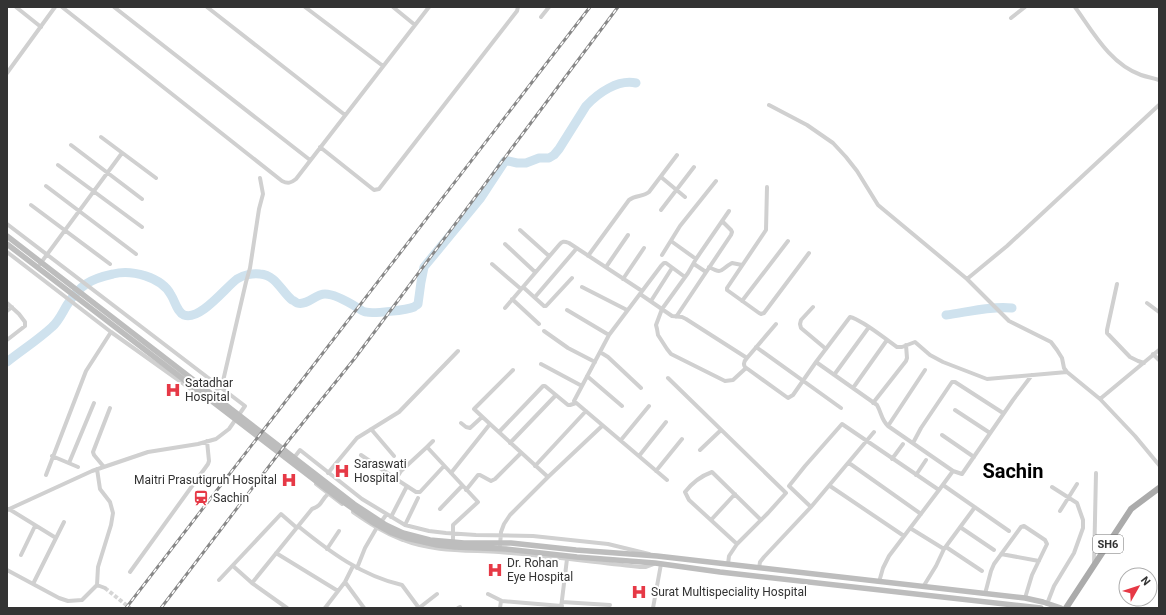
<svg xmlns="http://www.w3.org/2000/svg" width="1166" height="615" viewBox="0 0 1166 615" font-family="Roboto,sans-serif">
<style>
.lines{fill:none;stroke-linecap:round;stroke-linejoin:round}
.river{stroke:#cfe2ee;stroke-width:9}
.minor-tunnel{stroke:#d6d6d6;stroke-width:4;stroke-dasharray:4 2;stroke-linecap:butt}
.minor{stroke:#d0d0d0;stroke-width:4}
.secondary{stroke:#bdbdbd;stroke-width:5.5}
.primary{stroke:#ababab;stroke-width:6}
.rail-casing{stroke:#888;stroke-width:3}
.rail{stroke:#fff;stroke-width:1.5;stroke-dasharray:4.5;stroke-linecap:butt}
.labels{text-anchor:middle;stroke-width:4;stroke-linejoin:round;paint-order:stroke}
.shield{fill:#fff;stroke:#707070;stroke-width:1}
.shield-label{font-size:11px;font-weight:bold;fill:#333}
.poi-label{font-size:12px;fill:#333;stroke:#fff;text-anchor:start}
.town-label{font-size:20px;font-weight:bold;fill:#000;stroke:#fff}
</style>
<rect width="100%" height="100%" fill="#fff"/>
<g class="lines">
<path class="river" d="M946 315C968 312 990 306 1012 308
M7 362C22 350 38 340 52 327 59 321 62 313 67 305 80 285 90 279 113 274 131 269 162 277 171 295 175 301 177 312 184 315 200 321 225 288 237 279 243 275 253 273 260 274 276 275 281 291 292 300 293 300 297 303 297 303 308 306 315 294 325 294 335 294 350 303 358 308 360 309 363 312 366 312 373 314 407 310 414 307 415 306 417 305 418 304L421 282 424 267 480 199 505 161H508L517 163H526L539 158H549L554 155 559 149 586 106C598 93 618 79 636 83"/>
<path class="minor-tunnel" d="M105 588 130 608"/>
<path class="minor" d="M16 7 41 27
M62 7 282 181C288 184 291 183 296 179L429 7
M114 7 310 160
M207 7 345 115
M305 7 383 66
M393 7 415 25
M1075 7C1093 32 1110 64 1141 75 1147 77 1153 78 1159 80
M541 17 549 7
M1011 18 1025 7
M7 73 55 7
M769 105 807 125 833 143 846 157 857 171 878 205 967 279 1009 321 1051 342 1057 350 1062 358 1064 368 1067 372 1100 399 1135 436 1159 465
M101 137 156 178
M71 145 142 199
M320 147 374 190 379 189 517 11 518 7
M58 165 142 227
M661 177 685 197
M46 186 136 254
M767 187 766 230 727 288V290L759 313 761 314 764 313 809 253
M31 205 110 264
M661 210 694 167
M729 211 696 259 688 273 662 309 656 325 657 329 658 335 667 349 671 354 725 381 733 380 746 368
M7 224 245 406 229 429 216 439 198 444 148 452 92 471 7 510
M520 230 549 256
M671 241 696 259
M505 244 535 272
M7 252 111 332 198 394
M662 255 680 226 716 181
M588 256 629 200C636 195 643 197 649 192L677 155
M40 264 122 153
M492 264 521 289
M694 264 706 272
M606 267 628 235
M709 267C724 275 719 270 732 263L742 265
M623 279 644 248
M967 279 1007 246 1159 105
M1117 284 1107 330V333L1130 357 1138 361 1144 363
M523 287 544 306H546L572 278
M582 287 627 310
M640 294 672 316 682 317 686 319 747 358
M535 297 577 248
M512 299 539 324
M651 301 672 268
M742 301 788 241
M7 303 19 314 25 322V326L7 340
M1147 303 1159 312
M813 307 801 320 800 324 801 328 826 349
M505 308 559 245C562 241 564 241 569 243L642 291
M567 310 609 335
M7 311 12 307
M676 317 731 235 732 232 731 230 722 221
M776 324 747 358C744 361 743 364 745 367L788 398 793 395 816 362 850 317C863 320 885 339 897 347H902L915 342 930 355 943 362 987 379 1067 372
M544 331 568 348 595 362
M756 347 841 408
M600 352 608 357 641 388
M1153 354 1159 360
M816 362 877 405C882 414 881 419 888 426
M541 364 582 386
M834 375 869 327
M587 376 622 406
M668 378 786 493 768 513 737 544 729 556 728 564
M853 388 887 340
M212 396 221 385 223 381 246 282 250 268 259 209 263 194 260 178
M1100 399 1159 350
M873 403 906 361 907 358 906 345
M955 410 990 433
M461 423 466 427 470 428 482 417
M490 424 548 477
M371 429 394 456
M499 432 543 386H545L568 405H570L576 403
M942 435 974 457
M621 440 649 406
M433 441 427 447 478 502 453 525V543
M510 443 556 395
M913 443 921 428 952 382H955L1003 413
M427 447 401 471 396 479 416 492H420L444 466
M700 450 721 430
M361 455 396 479
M52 456 78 467
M639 456 666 422
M293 459 300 450 362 499 405 525 429 531 446 533 476 535 533 536 608 544 649 554
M892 459 903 444
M69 463 94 403
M849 463 921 514
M535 466 586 411
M104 467 94 455 93 452 110 408
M656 471 682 439
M953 471 962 474 1013 400 1032 375
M328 473 357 438 399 412 458 351
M451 473 490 424 474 409 513 370
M46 475 86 371 111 332
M916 475 926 460
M667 480 574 401 609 335 661 266 664 263H666L685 277
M316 484 342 504
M943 485 1009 531
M830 486 904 536
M466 490 478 475H480L491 481 495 479 521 453
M811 507 874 432
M9 509 56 538
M440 509 462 486
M1060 511 1077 484
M353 512C369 523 384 533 403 540 433 552 467 550 499 552 546 556 593 562 640 567H646L654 564
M391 517 407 486
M711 520 735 494
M405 525 418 498
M298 526C330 552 362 576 402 585L419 608
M960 527 994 550
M910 528 944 549
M737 544 689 500 685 492C692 483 701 476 712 472L761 520
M500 546 501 532 504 524 510 515 548 477 602 426
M946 547 982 571
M327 549 339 531
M276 553 338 591
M1001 554 1039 561
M21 555 35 526
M1094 565 1096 473
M233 566 252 583
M357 568 365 548 376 529 386 515
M759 568 760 562 764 557 811 507 789 486 805 466 842 424 939 490 953 471 888 426 925 370
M7 570 59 598 68 601 82 600 97 585 105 588
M130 572 208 464 209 461 207 441
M219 580 281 514 297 528
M345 582 364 608
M879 582 883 568 889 556 939 490
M33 584 64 522
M97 585 98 567 111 525 113 513 110 502 100 489 97 469
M923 587 936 566 944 549 975 507
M488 594 502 601 562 606
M985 594 991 571 994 564 1021 527 1024 526 1045 540 1047 544 1032 575 1025 598
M562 602 610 605
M1047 604 1054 586 1074 553 1083 528V520L1077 503 1052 487
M287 608 252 583 312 509C323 505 320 501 328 494
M325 608 345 582 353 566
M419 608 437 594
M458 608 460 607
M500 608 501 601
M561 608 567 559
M653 608 661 564"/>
<path class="secondary" d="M7 236 354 504 386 525 403 533 430 540 464 543H511L576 550 657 556 1025 598 1043 602 1061 608
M7 244 342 501 372 522 392 533 406 538 437 545 455 547 506 549 577 557 655 563 720 572 1041 608"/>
<path class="primary" d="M1066 608 1131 509 1159 488"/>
<defs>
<path id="rail" d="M126 608 590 7
M161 608 289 440 355 358 512 148 618 7"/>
</defs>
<use href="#rail" class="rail-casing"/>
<use href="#rail" class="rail"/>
</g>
<defs>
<symbol id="hospital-bare" viewBox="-9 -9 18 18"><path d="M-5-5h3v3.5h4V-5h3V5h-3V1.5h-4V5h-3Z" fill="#e63946" stroke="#fff" stroke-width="2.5" paint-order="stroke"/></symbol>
<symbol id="station-bare" viewBox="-9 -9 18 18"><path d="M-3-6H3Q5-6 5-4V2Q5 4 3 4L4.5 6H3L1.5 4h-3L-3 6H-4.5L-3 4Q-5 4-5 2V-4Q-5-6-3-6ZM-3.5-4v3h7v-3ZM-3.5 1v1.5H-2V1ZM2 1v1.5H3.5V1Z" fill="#e63946" stroke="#fff" stroke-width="2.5" paint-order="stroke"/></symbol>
</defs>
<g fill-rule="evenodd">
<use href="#hospital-bare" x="162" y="379" width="22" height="22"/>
<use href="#hospital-bare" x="331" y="460" width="22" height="22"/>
<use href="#hospital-bare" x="278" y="469" width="22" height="22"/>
<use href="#station-bare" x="190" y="487" width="22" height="22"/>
<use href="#hospital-bare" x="484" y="559" width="22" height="22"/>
<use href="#hospital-bare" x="628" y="581" width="22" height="22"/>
</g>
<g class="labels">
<rect class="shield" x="1093" y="535" width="30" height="18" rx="3"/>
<g class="shield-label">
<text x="1108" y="548">SH6</text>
</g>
<g class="poi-label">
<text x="185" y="387">Satadhar<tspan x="185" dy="14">Hospital</tspan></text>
<text x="354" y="468">Saraswati<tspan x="354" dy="14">Hospital</tspan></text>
<text x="277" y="484" text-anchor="end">Maitri Prasutigruh Hospital</text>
<text x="213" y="502">Sachin</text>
<text x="507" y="567">Dr. Rohan<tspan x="507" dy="14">Eye Hospital</tspan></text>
<text x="651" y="596">Surat Multispeciality Hospital</text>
</g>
<g class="town-label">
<text x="1013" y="478">Sachin</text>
</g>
</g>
<rect width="1166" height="615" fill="none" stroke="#333333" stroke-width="16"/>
<g transform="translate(1138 587) rotate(51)"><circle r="19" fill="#ffffff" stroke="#adadad"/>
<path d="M0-3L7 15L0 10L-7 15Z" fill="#e63946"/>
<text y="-6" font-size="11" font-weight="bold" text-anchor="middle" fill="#333333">N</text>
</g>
</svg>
